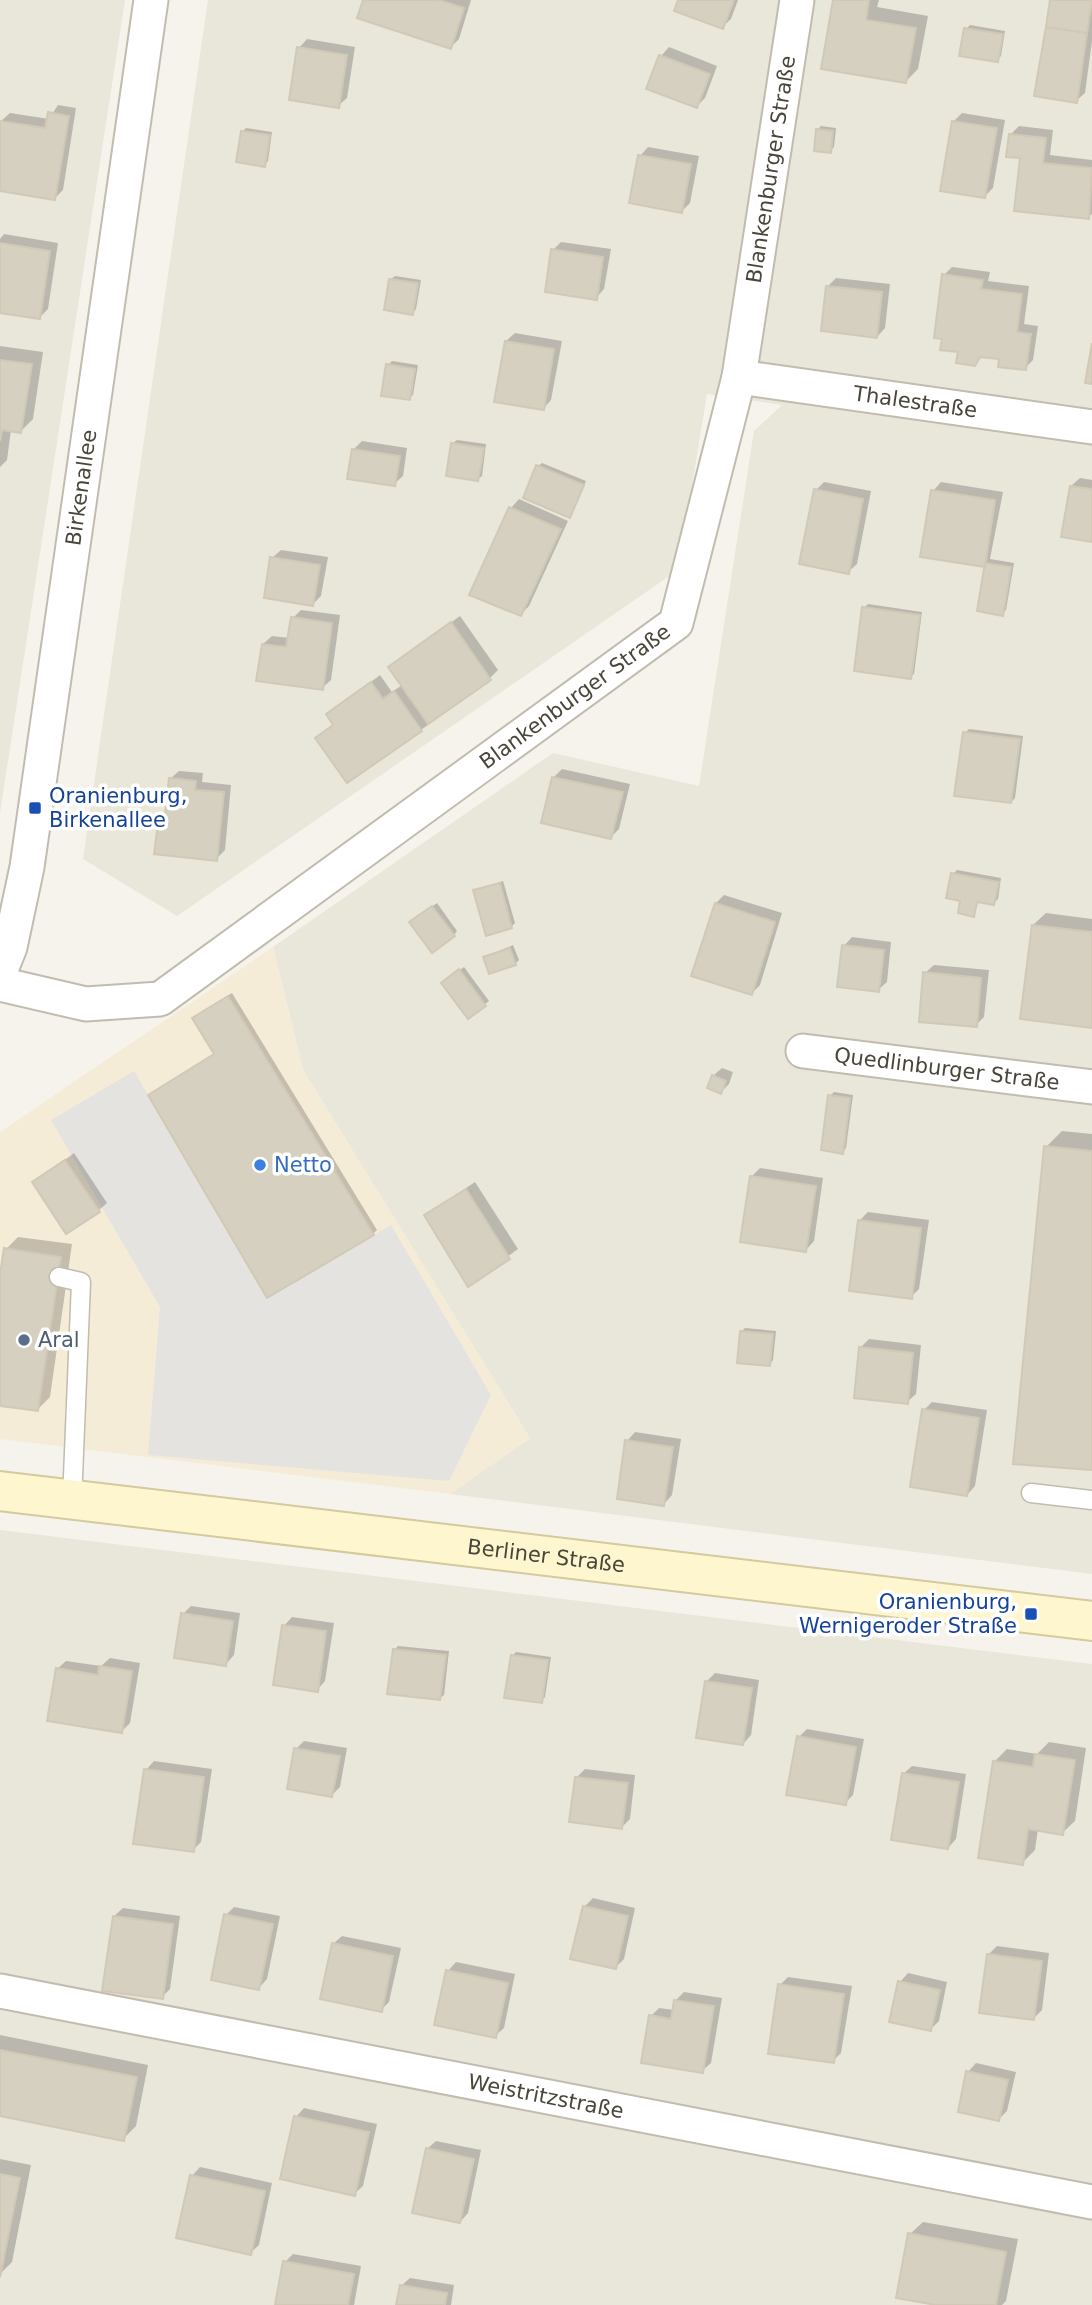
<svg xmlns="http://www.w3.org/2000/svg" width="1092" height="2305" viewBox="0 0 1092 2305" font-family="'DejaVu Sans',sans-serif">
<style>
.residential{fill:#e9e6da}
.commercial{fill:#f5ecd8}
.parking{fill:#e4e3df}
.shadow{fill:#0003}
.building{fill:#d6d0c1;stroke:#d1c9b5;stroke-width:2}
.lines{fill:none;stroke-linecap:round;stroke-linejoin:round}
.service-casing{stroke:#c1bcae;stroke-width:21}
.minor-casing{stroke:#c1bcae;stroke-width:37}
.secondary-casing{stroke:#d3ca9d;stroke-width:42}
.service{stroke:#fff;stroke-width:18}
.minor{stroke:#fff;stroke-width:33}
.secondary{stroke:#fdf6ce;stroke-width:38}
.transit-dot{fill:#1a4fb4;stroke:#fff;stroke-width:2.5}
.shop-dot{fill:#3f7fe0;stroke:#fff;stroke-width:2.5}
.service-dot{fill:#5c6f8a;stroke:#fff;stroke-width:2.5}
.labels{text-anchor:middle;stroke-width:7;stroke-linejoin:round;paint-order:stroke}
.street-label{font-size:21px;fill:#494539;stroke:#fff}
.transit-label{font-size:21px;fill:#164399;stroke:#fff;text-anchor:start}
.shop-label{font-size:21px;fill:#366cbe;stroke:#fff;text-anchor:start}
.service-label{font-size:21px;fill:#4e5e75;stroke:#fff;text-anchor:start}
</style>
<rect width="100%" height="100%" fill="#f5f3ec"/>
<path class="residential" d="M0 0H125L0 813Z
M208 0H1092V1574L450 1494 530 1438 303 1070 273 947 553 753 699 786 754 431 782 405 707 394 678 570 177 916 83 859Z
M0 1530 1092 1664V2305H0Z"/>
<path class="commercial" d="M273 947 303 1070 530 1438 450 1494 0 1439V1132Z"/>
<path class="parking" d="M134 1071 267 1298 391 1225 491 1395 449 1481 148 1455 160 1307 51 1120Z"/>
<path class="shadow" d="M364 0H471L459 39 451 47Z
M680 0H738L731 19 722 27Z
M834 0H879L877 7 928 16 918 69 906 81Z
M1050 0H1092V41L1085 93 1076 101 1036 94Z
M970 25 1005 31 1001 56 997 60 966 29Z
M307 39 355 47 347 98 338 106 299 48Z
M669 47 717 66 705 98 697 106 661 56Z
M58 105 76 108 63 190 55 198 0 189 1 121 10 113 49 119Z
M962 113 1005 120 993 188 985 196 954 121Z
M821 126 836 128 834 147 830 151 817 130Z
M1019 126 1053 130 1050 155 1092 160V214L1088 217 1022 157 1010 135Z
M246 128 272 132 268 161 264 165 242 132Z
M648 147 699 156 690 203 682 211 640 156Z
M4 234 58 243 48 309 39 318 0 311V239Z
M561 242 611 249 604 289 596 298 553 250Z
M952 267 990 272 988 281 1029 286 1024 324 1038 326 1033 360 1025 368 1001 358 983 355 974 364 960 350 944 275Z
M395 276 421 280 416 309 413 313 391 279Z
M836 278 890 284 885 328 877 337 827 287Z
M515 333 562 341 551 400 543 409 506 341Z
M0 346 43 352 33 419 21 431 11 430 7 460 0 467Z
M392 361 418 365 413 395 409 398 388 365Z
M457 440 486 444 482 476 478 479 453 443Z
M362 441 407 448 403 476 394 484 354 449Z
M542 463 586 481 569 516 538 466Z
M1080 478 1092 480V540L1071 486Z
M824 482 871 491 857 564 848 572 816 490Z
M941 482 1003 492 990 559 1014 563 1006 610 1002 614 987 566 933 491Z
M519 499 568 521 529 606 521 614 511 508Z
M281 550 328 557 321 596 313 604 272 558Z
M868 604 922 612 914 674 910 677 864 608Z
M301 610 340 615 331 680 322 688 263 644 272 636 290 638 293 618Z
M460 616 498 670 490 678 421 730 318 738 334 724 328 715 380 675 392 692 402 685 390 667Z
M969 729 1023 736 1015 798 1011 802 965 733Z
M562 769 630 784 619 829 611 837 554 777Z
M179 771 203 773 202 782 231 785 225 850 216 859 160 825 167 818 170 779Z
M957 870 1001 878 998 899 994 903 979 900 973 915 962 899 953 874Z
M503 881 515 923 511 927 475 891Z
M724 895 782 913 760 985 752 993 716 903Z
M437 903 457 931 454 935 415 919Z
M1046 913 1092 919V1027L1033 925Z
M852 937 891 942 887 982 878 990 844 946Z
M513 945 519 960 515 964 485 957Z
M934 965 989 970 984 1017 976 1025 925 973Z
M464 967 489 1001 468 1017 447 979Z
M232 993 377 1230 373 1234 198 1014Z
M722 1068 733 1072 729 1084 721 1092 713 1076Z
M834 1092 853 1095 846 1148 842 1152 830 1096Z
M1062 1131 1092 1134V1468L1046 1147Z
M74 1153 107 1203 98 1211 34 1183Z
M760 1168 823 1178 814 1241 806 1250 751 1177Z
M475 1182 518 1249 469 1284 426 1215Z
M868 1212 929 1220 919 1289 911 1297 860 1220Z
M18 1237 72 1244 50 1397 38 1409 0 1404V1286L6 1249Z
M745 1328 776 1331 773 1360 770 1364 741 1332Z
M869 1339 921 1345 916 1394 907 1402 861 1347Z
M932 1402 987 1410 975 1486 967 1495 924 1410Z
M635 1432 681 1439 672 1495 664 1504 627 1441Z
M191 1606 240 1613 234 1655 226 1664 183 1614Z
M292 1617 334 1623 325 1681 317 1690 284 1626Z
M398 1646 449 1651 444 1695 440 1698 395 1649Z
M516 1652 551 1657 545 1697 541 1701 512 1656Z
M110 1658 140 1663 130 1723 122 1731 57 1669 66 1661 101 1666Z
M715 1673 759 1680 751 1735 743 1744 706 1682Z
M807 1729 864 1739 853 1795 845 1803 799 1737Z
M304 1741 347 1748 340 1787 332 1795 296 1749Z
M1049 1742 1086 1748 1075 1821 1062 1833 1038 1829 1035 1850 1022 1863 994 1762 1007 1749 1037 1754Z
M154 1761 212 1769 201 1842 193 1850 146 1770Z
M912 1766 966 1774 956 1839 948 1848 903 1774Z
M585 1769 635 1775 630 1819 622 1827 576 1778Z
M593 1898 635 1908 624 1959 616 1967 584 1907Z
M234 1907 280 1916 267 1979 259 1988 226 1915Z
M123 1908 180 1916 170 1989 162 1997 114 1916Z
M342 1936 401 1948 389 2002 381 2010 333 1944Z
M997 1946 1049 1953 1042 2010 1033 2019 989 1954Z
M456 1962 515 1974 504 2028 495 2036 448 1971Z
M908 1973 947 1982 939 2021 931 2029 900 1982Z
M788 1977 852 1986 841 2053 833 2061 780 1985Z
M684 1992 722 1998 711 2063 702 2071 651 2016 659 2008 674 2010 676 2000Z
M0 2035 148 2065 136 2126 123 2139 0 2114Z
M976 2063 1016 2072 1007 2111 999 2119 968 2072Z
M304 2108 377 2124 363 2186 354 2194 296 2117Z
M436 2141 481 2150 468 2213 460 2222 427 2149Z
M0 2159 31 2165 12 2262 0 2274Z
M200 2167 272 2183 259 2245 250 2253 192 2176Z
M923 2222 1018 2239 1006 2301 1002 2305H946L910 2234Z
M293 2254 361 2266 354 2305H277L285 2262Z
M410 2278 454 2285 451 2305H398L401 2286Z"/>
<path class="building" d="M363 0H439L464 8 451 49 357 18Z
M678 0H734L723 29 674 11Z
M833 0H869L866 20 916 28 906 83 821 69Z
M1050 0H1092L1087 33 1046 27Z
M1046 27 1087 33 1077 103 1034 96Z
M964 28 1003 34 998 62 959 56Z
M297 47 347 55 339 108 289 100Z
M659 55 710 74 697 108 646 89Z
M48 112 69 116 55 200 0 191V121L45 128Z
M952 121 997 128 985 198 940 191Z
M816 129 833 131 831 153 814 151Z
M241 131 270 135 265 167 236 162Z
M1009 134 1046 138 1043 163 1092 168 1089 219 1014 211 1020 158 1006 157Z
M638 155 691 164 682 213 629 203Z
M0 243 50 251 40 319 0 313Z
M551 249 603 257 597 300 545 292Z
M942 274 983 280 981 289 1022 294 1017 332 1031 334 1026 370 998 367 999 359 980 357 975 366 956 363 958 352 940 350 942 339 934 338Z
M389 279 418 283 413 315 384 310Z
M826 286 882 292 877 338 821 331Z
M505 341 554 349 544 410 494 402Z
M1092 343V384L1085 383Z
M0 360 32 364 21 433 2 430 0 441Z
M386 364 415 369 410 400 381 396Z
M451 443 484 448 478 481 446 476Z
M352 449 400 456 395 486 347 479Z
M536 465 584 485 570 518 523 498Z
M1070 486 1092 489V542L1061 537Z
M814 489 863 499 849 574 799 564Z
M931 490 995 500 985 567 920 557Z
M509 507 561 529 521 616 469 595Z
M270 557 320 565 313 606 264 598Z
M985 563 1011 567 1003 616 977 611Z
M862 607 920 615 911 679 854 671Z
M291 617 332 623 323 690 256 681 262 644 286 647Z
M451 622 491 680 428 724 388 667Z
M371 682 383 699 394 691 422 731 347 783 315 738 333 725 326 714Z
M963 732 1020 739 1011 803 954 796Z
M552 777 623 792 611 839 541 823Z
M169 778 196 781 195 790 224 792 217 861 154 854 158 824 164 825Z
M951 873 999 882 994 905 977 902 974 917 958 913 960 901 946 898Z
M500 883 512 928 486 936 473 890Z
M715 903 775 922 752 995 691 976Z
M432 906 455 936 432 953 409 922Z
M1032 925 1092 932V1028L1020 1019Z
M842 945 884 950 879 992 837 987Z
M510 948 516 965 489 974 483 957Z
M459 969 486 1006 468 1019 441 983Z
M923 972 981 978 977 1027 919 1022Z
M228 996 374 1235 267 1298 148 1095 214 1054 192 1018Z
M712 1075 726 1081 721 1094 707 1088Z
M828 1095 850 1098 843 1154 821 1150Z
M1044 1146 1092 1151V1470L1013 1464Z
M65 1160 100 1212 66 1234 32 1182Z
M750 1176 816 1186 806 1252 740 1242Z
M466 1189 510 1259 468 1287 424 1215Z
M858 1220 921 1228 912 1299 849 1291Z
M4 1248 61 1257 38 1411 0 1406V1274Z
M740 1331 773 1334 770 1366 737 1363Z
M859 1347 913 1353 908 1404 854 1398Z
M922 1409 979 1418 967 1496 910 1487Z
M625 1440 673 1447 664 1506 617 1499Z
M181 1613 233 1621 226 1666 174 1658Z
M282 1625 326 1631 318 1692 273 1685Z
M393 1649 446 1655 440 1700 387 1694Z
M511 1655 548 1660 542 1703 504 1698Z
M99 1666 132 1671 122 1733 47 1721 56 1668 98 1675Z
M705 1681 752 1688 743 1745 696 1738Z
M797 1736 856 1747 846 1805 786 1795Z
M294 1748 340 1756 332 1797 287 1789Z
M1035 1754 1075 1760 1063 1835 1028 1829 1023 1865 978 1858 993 1761 1033 1767Z
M144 1769 204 1777 194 1852 133 1844Z
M902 1773 959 1782 948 1849 891 1840Z
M575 1777 628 1783 622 1829 569 1822Z
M583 1906 628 1916 616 1969 570 1959Z
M224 1914 273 1924 259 1990 211 1980Z
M113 1916 173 1924 163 1999 102 1991Z
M332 1943 393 1956 382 2012 320 1999Z
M987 1954 1042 1961 1034 2020 979 2013Z
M446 1970 508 1983 496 2038 434 2025Z
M898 1981 940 1990 931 2031 889 2022Z
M778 1984 844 1994 834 2063 768 2054Z
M674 2000 714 2006 703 2073 641 2063 649 2015 671 2019Z
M0 2050 137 2077 124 2141 0 2116Z
M966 2071 1008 2080 999 2121 958 2112Z
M294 2116 369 2132 355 2196 280 2179Z
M426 2148 474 2159 460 2223 412 2213Z
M0 2174 20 2178 0 2277Z
M190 2175 265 2191 251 2255 176 2238Z
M908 2233 1006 2252 996 2305H936L896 2298Z
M283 2261 354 2274 348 2305H275Z
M400 2285 447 2293 445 2305H396Z"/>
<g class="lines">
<defs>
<path id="service" d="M59 1277 81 1282 72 1501
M1031 1493 1092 1500"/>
<g id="minor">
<path id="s1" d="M739 377 1092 427"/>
<path id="s2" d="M0 972 10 947 27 867 151 0"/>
<path id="s3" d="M0 984 86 1004 160 999 676 623 739 377 797 0"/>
<path id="s4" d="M803 1051 1092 1087"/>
<path id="s5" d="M0 1991 1092 2202"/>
</g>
<g id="secondary">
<path id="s6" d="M0 1491 1092 1621"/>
</g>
</defs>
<use href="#service" class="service-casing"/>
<use href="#minor" class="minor-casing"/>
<use href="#secondary" class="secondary-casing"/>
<use href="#service" class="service"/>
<use href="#minor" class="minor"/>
<use href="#secondary" class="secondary"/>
</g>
<g class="transit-dot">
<rect x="28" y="801" width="14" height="14" rx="3.5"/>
<rect x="1024" y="1607" width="14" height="14" rx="3.5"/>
</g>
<circle class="shop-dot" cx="260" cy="1165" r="7"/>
<circle class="service-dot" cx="24" cy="1340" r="7"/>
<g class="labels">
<g class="street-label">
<text dy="7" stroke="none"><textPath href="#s3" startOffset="1265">Blankenburger Straße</textPath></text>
<text dy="7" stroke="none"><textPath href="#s1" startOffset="178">Thalestraße</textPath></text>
<text dy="7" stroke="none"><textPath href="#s2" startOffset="492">Birkenallee</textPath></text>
<text dy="7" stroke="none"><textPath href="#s3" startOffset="676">Blankenburger Straße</textPath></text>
<text dy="7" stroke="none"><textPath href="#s4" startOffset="145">Quedlinburger Straße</textPath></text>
<text dy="7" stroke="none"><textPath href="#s6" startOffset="550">Berliner Straße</textPath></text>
<text dy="7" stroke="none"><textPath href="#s5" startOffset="556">Weistritzstraße</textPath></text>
</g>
<g class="transit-label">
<text x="49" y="803">Oranienburg,<tspan x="49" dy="24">Birkenallee</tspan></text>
<text x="1017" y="1609" text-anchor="end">Oranienburg,<tspan x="1017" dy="24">Wernigeroder Straße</tspan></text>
</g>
<g class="shop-label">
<text x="274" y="1172">Netto</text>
</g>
<g class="service-label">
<text x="38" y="1347">Aral</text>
</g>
</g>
</svg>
